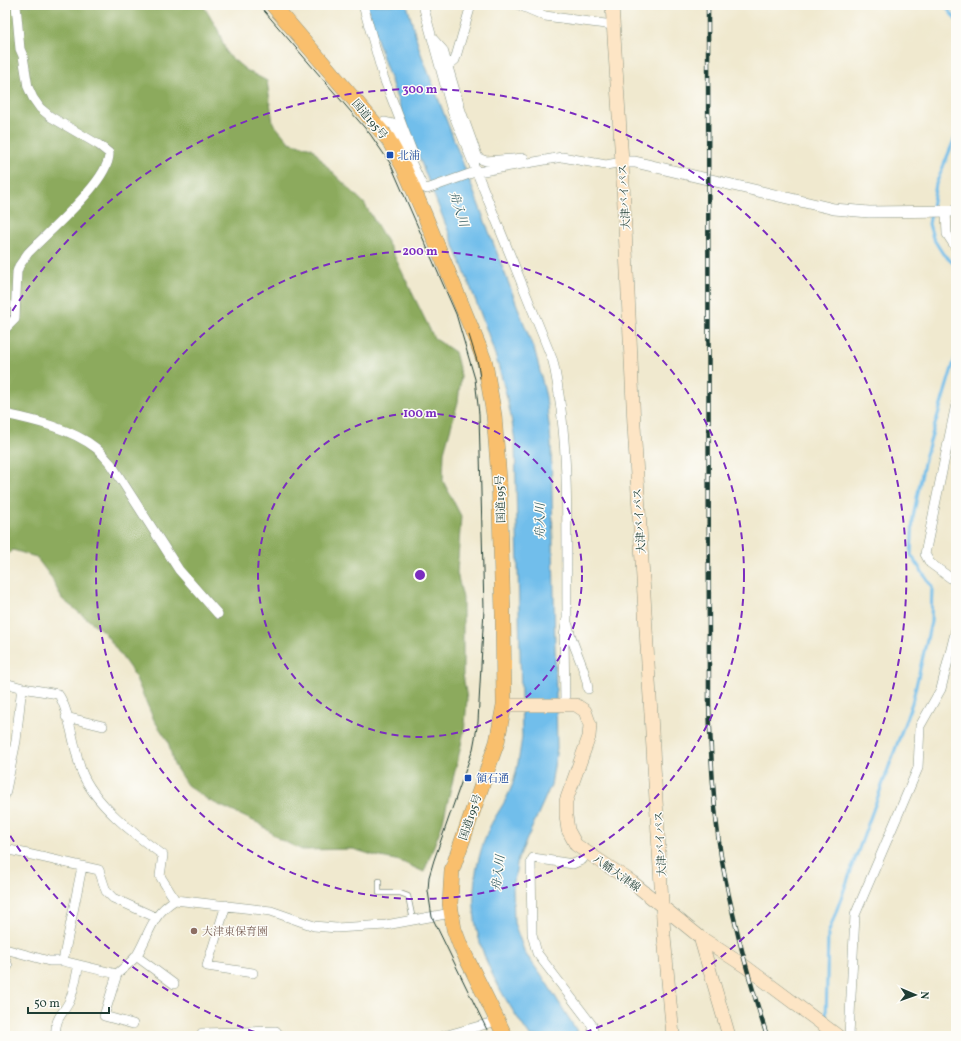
<svg xmlns="http://www.w3.org/2000/svg" width="961" height="1041" viewBox="0 0 961 1041" font-family="Vollkorn,'Noto Serif JP',serif">
<style>
.forest{fill:#8caa5d;stroke:#567448}
.water{fill:#71beeb;stroke:#487e90}
.lines{fill:none;stroke-linecap:round;stroke-linejoin:round}
.stream{stroke:#71beeb;stroke-width:3}
.service-casing{stroke:#889382;stroke-width:6}
.minor-casing{stroke:#889382;stroke-width:10}
.tertiary-casing{stroke:#889382;stroke-width:12}
.secondary-casing{stroke:#889382;stroke-width:14}
.trunk-casing{stroke:#889382;stroke-width:16}
.service{stroke:#fff;stroke-width:4.5}
.minor{stroke:#fff;stroke-width:9}
.tertiary{stroke:#fff;stroke-width:11}
.secondary{stroke:#fde5c5;stroke-width:13}
.trunk{stroke:#f9bf6d;stroke-width:15}
.tram{stroke:#1f3d34;stroke-width:1}
.rail-casing{stroke:#1f3d34;stroke-width:4.5}
.rail{stroke:#fdfcf7;stroke-width:3;stroke-dasharray:9;stroke-linecap:butt}
.ring{fill:none;stroke:#7b2cbf;stroke-width:2;stroke-dasharray:7 5}
.transit-dot{fill:#1a4fb4;stroke:#fdfcf7;stroke-width:1.5}
.education-dot{fill:#8d6e63;stroke:#fdfcf7;stroke-width:1.5}
.labels{text-anchor:middle;stroke-width:3;stroke-linejoin:round;paint-order:stroke}
.street-label{font-size:11px;fill:#1f3d34;stroke:#fdfcf7}
.transit-label{font-size:11px;fill:#164399;stroke:#fdfcf7;text-anchor:start}
.education-label{font-size:11px;fill:#785e54;stroke:#fdfcf7;text-anchor:start}
.water-label{font-size:12px;font-style:italic;fill:#345d62;stroke:#fdfcf7}
.centre{fill:#7b2cbf;stroke:#fdfcf7;stroke-width:2}
.ring-label{font-size:12px;text-anchor:middle;font-weight:bold;fill:#7b2cbf;stroke:#fdfcf7;stroke-width:3;stroke-linejoin:round;paint-order:stroke}
</style>
<rect width="100%" height="100%" fill="#fdfcf7"/>
<filter id="ink" filterUnits="userSpaceOnUse"><feTurbulence type="fractalNoise" baseFrequency=".025" numOctaves="2"/><feDisplacementMap in="SourceGraphic" scale="8" xChannelSelector="R" yChannelSelector="G"/><feConvolveMatrix kernelMatrix="1 2 1 2 8 2 1 2 1" color-interpolation-filters="sRGB"/></filter>
<filter id="wash" filterUnits="userSpaceOnUse"><feTurbulence type="fractalNoise" baseFrequency=".012" numOctaves="4" result="noise"/><feDisplacementMap in="SourceGraphic" scale="16" xChannelSelector="R" yChannelSelector="G"/><feGaussianBlur stdDeviation="0.9" result="paint"/><feColorMatrix in="noise" values="0 0 0 0 0 0 0 0 0 0 0 0 0 0 0 0 0 1.4 0 .05"/><feComposite in="paint" operator="in"/></filter>
<g filter="url(#wash)">
<rect width="100%" height="100%" fill="#f0e9cf"/>
<path class="forest" d="M5 5H203L218 30 227 54 246 70 267 81 273 123 289 142 312 148 328 168 364 203 390 247 434 338 455 352 461 376 458 402 444 452 443 481 461 516 457 573 463 598V675L467 699 465 725 460 750 442 825 424 872 400 861 376 856 353 849 302 850 279 839 260 824 208 800 187 785 174 765 168 741 154 720 134 674 104 632 62 599 51 577 36 557 13 550 5 556Z"/>
<path class="water" d="M367 5H407L420 51 536 355 546 397 551 443 557 748 551 785 518 859 513 887 514 923 525 953 546 982 580 1036H530C483 969 456 914 487 833 492 820 502 808 508 795 517 777 519 757 522 737L515 441C505 370 481 314 455 248 423 167 390 88 367 5Z"/>
<g class="lines">
<path class="stream" d="M945 5 956 20
M956 135 936 184 929 224 933 238 943 254 956 266
M826 1022 828 934 912 703 931 622 932 587 911 555 913 517 925 458 956 355"/>
</g>
</g>
<g filter="url(#ink)">
<g class="lines">
<defs>
<path id="service" d="M379 881V893H400L408 896 413 920"/>
<path id="minor" d="M363 5 383 76 412 151
M423 5 452 111 553 361C571 444 566 533 567 618L564 636 565 705
M519 5 545 16 613 25
M433 39 443 50 461 111 478 158 486 161 524 158
M449 65 455 60 471 5
M377 126 384 122 393 124 423 187 427 189 472 173 562 157 606 165 622 162
M946 210 947 234 956 248
M5 329 15 319 17 272 19 266 28 253C48 232 111 179 109 153L99 145 51 117 40 108 33 98 28 87 23 56 20 49 16 5
M956 404 925 554 930 563 956 582
M5 414C34 420 72 429 96 448 101 452 106 459 111 464L179 570 218 614
M568 625C572 647 586 667 588 689
M5 683 23 688
M66 717 103 726
M5 795 16 741 21 695 23 688 58 694C69 708 74 750 81 770 93 803 135 835 163 855L160 876 175 900
M5 849 99 870 106 891 113 898 155 917
M587 853 582 860 573 864 533 858 531 862 532 934 537 953 592 1025 594 1036
M226 905 207 966 253 973
M5 949 49 961H63L117 974C123 968 132 962 137 955 150 933 151 915 175 900L271 911 314 926 336 928 386 925 451 913
M136 956 174 984
M5 959 8 966 5 969
M63 961 82 867
M117 974 104 1016 133 1024
M56 1036C54 1019 62 1015 69 1002 74 991 76 976 79 965
M202 1036V1033L276 1031 280 1036
M444 1036 490 1023 496 1018
M849 1036 855 915 918 768 920 726 941 689 956 629"/>
<path id="tertiary" d="M622 162H635L834 209 869 212 956 211"/>
<path id="secondary" d="M612 5 622 162 634 425 664 936 673 1036
M504 705H576L585 711 590 725 589 737 566 801V816L568 830 576 845 632 882 700 937 746 967 838 1036
M700 937 729 1036"/>
<path id="trunk" d="M273 5 388 139 404 168 425 216 479 347 485 363 494 415 499 479 503 614 504 705 497 742 452 870 450 904 454 929 460 945 505 1036"/>
</defs>
<use href="#service" class="service-casing"/>
<use href="#minor" class="minor-casing"/>
<use href="#tertiary" class="tertiary-casing"/>
<use href="#secondary" class="secondary-casing"/>
<use href="#trunk" class="trunk-casing"/>
<use href="#service" class="service"/>
<use href="#minor" class="minor"/>
<use href="#tertiary" class="tertiary"/>
<use href="#secondary" class="secondary"/>
<use href="#trunk" class="trunk"/>
<path class="tram" d="M259 5 370 134 390 163 456 314 475 379 479 414 484 609 478 722 473 749 434 860 429 877 428 891 432 917 490 1036
M469 335 478 364 480 378"/>
<defs>
<path id="rail" d="M708 5 709 704C711 755 713 806 721 856 732 917 748 977 767 1036"/>
</defs>
<use href="#rail" class="rail-casing"/>
<use href="#rail" class="rail"/>
</g>
</g>
<g class="ring">
<circle cx="420" cy="575" r="162"/>
<circle cx="420" cy="575" r="324"/>
<path d="M266 1036A486 486 0 0 1 6 829M6 321A486 486 0 1 1 574 1036"/>
</g>
<g class="transit-dot">
<rect x="386" y="151" width="8" height="8" rx="2"/>
<rect x="464" y="774" width="8" height="8" rx="2"/>
</g>
<circle class="education-dot" cx="194" cy="931" r="4"/>
<g class="labels">
<g class="street-label">
<text transform="translate(370 119) rotate(50)" y="4">国道195号</text>
<text transform="translate(624 197) rotate(-93)" y="4">大津バイパス</text>
<text transform="translate(500 499) rotate(-92)" y="4">国道195号</text>
<text transform="translate(639 521) rotate(-94)" y="4">大津バイパス</text>
<text transform="translate(470 817) rotate(-71)" y="4">国道195号</text>
<text transform="translate(660 844) rotate(-93)" y="4">大津バイパス</text>
<text transform="translate(617 873) rotate(35)" y="4">八幡大津線</text>
</g>
<g class="transit-label">
<text x="398" y="159">北浦</text>
<text x="476" y="782">領石通</text>
</g>
<g class="education-label">
<text x="202" y="935">大津東保育園</text>
</g>
<g class="water-label">
<text transform="translate(459 209) rotate(72)" y="4">舟入川</text>
<text transform="translate(540 521) rotate(-90)" y="4">舟入川</text>
<text transform="translate(498 873) rotate(-83)" y="4">舟入川</text>
</g>
</g>
<circle cx="420" cy="575" r="6" class="centre"/>
<g class="ring-label">
<text x="420" y="93">300 m</text>
<text x="420" y="255">200 m</text>
<text x="420" y="417">100 m</text>
</g>
<rect width="961" height="1041" fill="none" stroke="#fdfcf7" stroke-width="20"/>
<g transform="translate(915 995) rotate(92)" stroke="#fdfcf7" stroke-width="3" paint-order="stroke">
<path d="M0-3L7 15L0 10L-7 15Z" fill="#1f3d34"/>
<text y="-6" font-size="11" font-weight="bold" text-anchor="middle" fill="#1f3d34">N</text>
</g>
<path d="M28 1007v6h81v-6" fill="none" stroke="#1f3d34" stroke-width="2"/>
<text x="34" y="1007" font-size="12" fill="#1f3d34" stroke="#fdfcf7" stroke-width="3" paint-order="stroke">50 m</text>
</svg>
